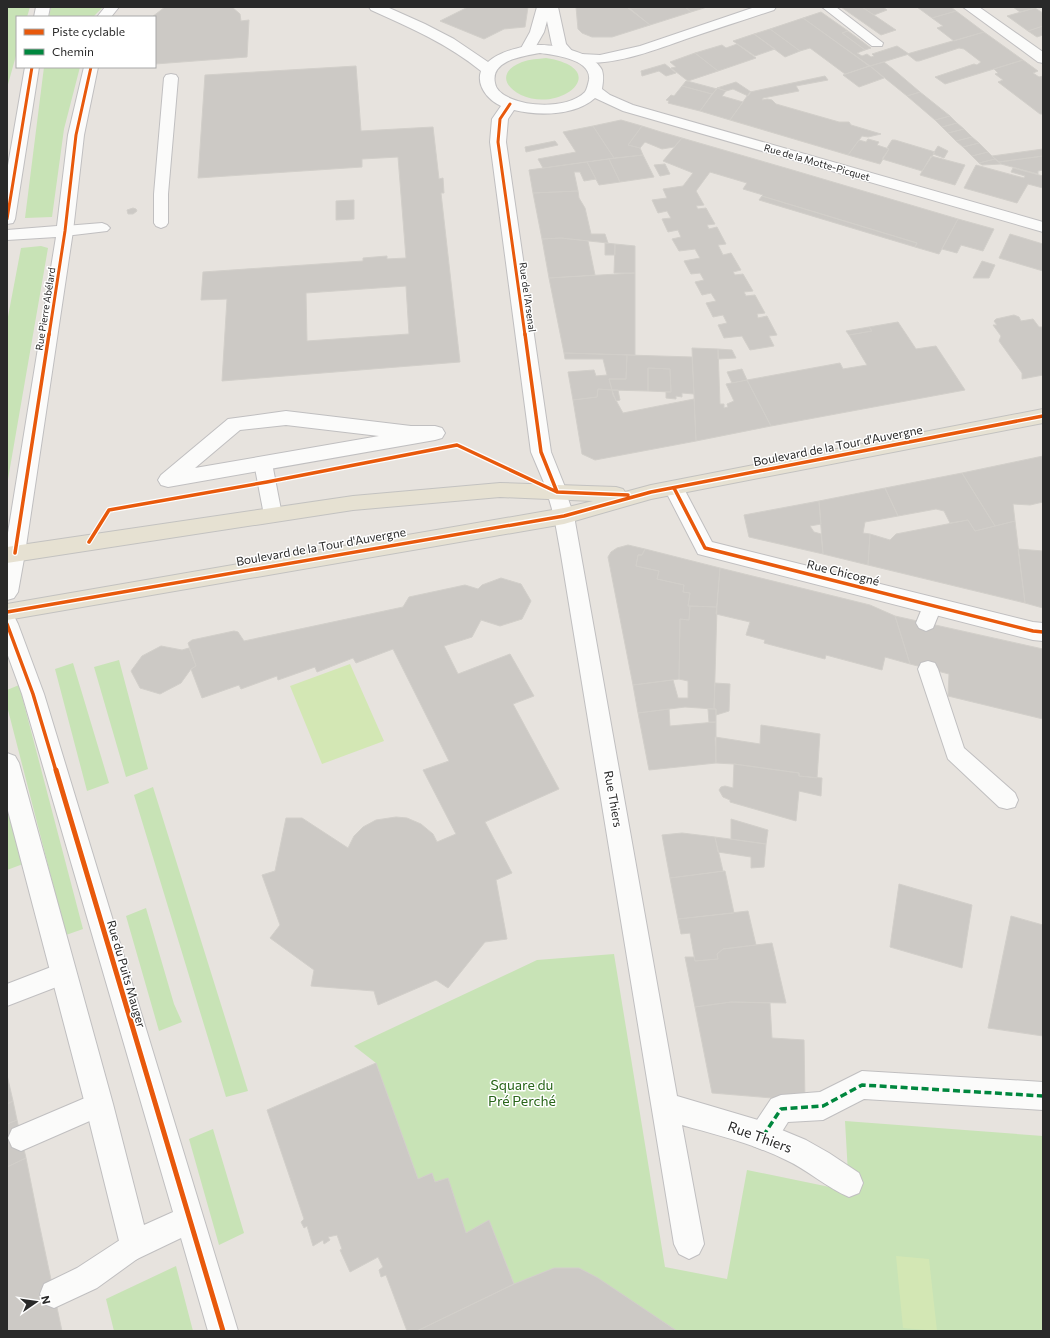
<svg xmlns="http://www.w3.org/2000/svg" width="1050" height="1338" viewBox="0 0 1050 1338" font-family="Commissioner,sans-serif">
<style>
.green{fill:#c8e3b6}
.pitch{fill:#d3e7b4}
.building{fill:#ccc9c5;stroke:#d2cfca;fill-rule:evenodd}
.lines{fill:none;stroke-linecap:round;stroke-linejoin:round}
.service-casing{stroke:#c0bfc0;stroke-width:2}
.pedestrian-casing{stroke:#c0bfc0;stroke-width:2}
.minor-casing{stroke:#c0bfc0;stroke-width:2}
.tertiary-casing{stroke:#c0bfc0;stroke-width:2}
.primary-casing{stroke:#c3c2c0;stroke-width:2}
.service{fill:#fbfbfa;fill-rule:evenodd}
.pedestrian{fill:#fbfbfa;fill-rule:evenodd}
.minor{fill:#fbfbfa;fill-rule:evenodd}
.tertiary{fill:#fbfbfa;fill-rule:evenodd}
.primary{fill:#e6e1d2;fill-rule:evenodd}
.quiet{stroke:#00873e;stroke-width:3.5;stroke-dasharray:7 3.5;stroke-linecap:butt}
.cycleway-far2-casing{stroke:#fff;stroke-width:5}
.cycleway-far1-casing{stroke:#fff;stroke-width:6}
.cycleway-casing{stroke:#fff;stroke-width:8}
.cycleway-far2{stroke:#e8590c;stroke-width:3}
.cycleway-far1{stroke:#e8590c;stroke-width:3.5}
.cycleway{stroke:#e8590c;stroke-width:5}
.labels{text-anchor:middle;stroke-width:3;stroke-linejoin:round;paint-order:stroke}
.far-street-label{font-size:10px;fill:#292929;stroke:#fff}
.street-label{font-size:12px;fill:#292929;stroke:#fff}
.near-park-label{font-size:14px;fill:#286519;stroke:#fff}
.near-street-label{font-size:14px;fill:#292929;stroke:#fff}
</style>
<rect width="100%" height="100%" fill="#e7e3de"/>
<path class="green" d="M7 7H30L27 17H17V52L7 88Z
M51 7H103L93 17H49Z
M546 58C614 69 561 114 521 95 501 85 501 70 522 62 530 59 538 59 546 58Z
M44 67H80L64 129 52 217 25 218Z
M41 246 48 248 7 485V322L21 248Z
M119 660 148 769 126 777 94 667Z
M73 663 109 783 87 791 55 669Z
M19 685 83 929 66 935 7 706V690Z
M153 787 248 1091 226 1097 134 795Z
M7 799 23 864 7 870Z
M146 908 174 1004 182 1022 159 1031 126 916Z
M614 954 665 1267 727 1279 747 1170 849 1191 845 1121 1043 1136V1331H677L579 1268H554L514 1284 489 1220 466 1233 448 1179 435 1182 432 1173 418 1179 376 1063 354 1046 537 960Z
M213 1129 244 1233 219 1245 189 1139Z
M176 1266 193 1331H114L106 1299Z"/>
<path class="pitch" d="M350 664 384 741 322 764 290 686Z
M896 1256 929 1259 937 1331 903 1328Z"/>
<path class="building" d="M165 7H232L240 14 241 21 249 20 247 57 155 64V17H152Z
M468 7H528L525 27 504 29 484 39 440 21Z
M576 7H628L650 25 612 37H592L582 33 578 29Z
M685 7H707L691 12Z
M685 7 691 12 650 25 628 8Z
M841 7H862L896 30 881 35Z
M862 7H885H883L887 10 874 15Z
M917 7H951L956 11 932 18Z
M1013 7H1034L1035 8 1020 12Z
M1035 8 1043 13V26L1028 31 1007 16Z
M956 11 984 32 954 41 937 28 943 26 932 18Z
M821 12 848 31 842 33 865 50 857 53 862 56 867 54 871 57 874 56 872 54 897 46 909 54 870 66 803 18Z
M803 18 861 60 869 66 845 74 810 48 800 51 770 29Z
M1043 26V35L1037 37 1028 31Z
M770 29 800 51 785 57 754 34Z
M848 31 871 48 865 50 842 33Z
M984 32 1023 60 945 84 935 77 974 64 977 65 981 62 964 49 959 48 919 61H916L907 54Z
M754 34 775 49 755 56 733 41Z
M737 44 756 58 718 71 695 53 722 45 726 48Z
M695 53 718 71 688 81 671 68 676 67 670 62Z
M1023 60 1038 71 1033 73 1039 77 1043 76V114H1040L998 82 1003 80 995 74 998 73 994 69Z
M884 62 893 69 920 92 907 96 870 66Z
M665 64 676 73 666 76 659 71 642 76 641 71Z
M356 66 361 131 433 127 439 179 443 178 444 193H441L460 362 222 381 227 299 201 300 203 272 363 261V258L387 256V259L406 258 398 157 362 159V167L198 178 205 75ZM406 286 409 334 307 341 306 293Z
M870 66 884 78 859 87 843 75Z
M825 76 828 80 796 86 799 91 763 98 762 100 767 99 772 100 776 104 839 122H849L851 125 881 134 868 137 862 136 848 155 730 120 750 92Z
M686 81H687L717 89 712 94 682 86Z
M736 82 751 92 748 96 733 89 726 91 717 88Z
M682 86 712 94 700 111 668 103 669 101 666 100 671 95 674 96Z
M717 88 726 91 722 96 743 102 730 120 700 111Z
M920 92 950 116 935 120 907 96Z
M950 116 957 123 942 127 935 120Z
M621 120 642 126 628 145 640 148 643 155 614 158 593 126Z
M957 123 964 129 948 133 942 127Z
M593 126 614 158 543 168 538 159 576 152 563 132Z
M642 126 661 132 682 138 674 147 662 149 645 142 640 148 628 145Z
M964 129 972 137 956 141 948 133Z
M972 137 979 143 963 147 956 141Z
M682 138 789 169 958 219 939 254 915 247 917 243 762 196 763 195 743 189 747 183 710 172 696 191 704 205 696 206 698 209 706 208 715 224 707 225 709 229 717 227 726 244 718 245 723 255 731 253 741 270 733 272 735 275 743 274 753 291 744 292 746 296 755 295 765 313 757 314 758 318 767 316 777 335 769 336 774 346 750 350 742 336 724 338 718 325 727 323 723 315 713 317 706 303 716 301 711 293 702 295 695 282 704 280 700 273 691 274 684 261 700 258 695 249 679 251 672 239 681 237 678 230 668 232 662 219 671 218 667 211 658 213 652 200 667 198 663 189 683 186 693 173 663 161Z
M868 139 879 142 877 145 889 149 880 164 848 155 859 140 866 142Z
M892 140H895L935 152 922 171 882 159 889 149 887 148Z
M555 141 558 145 526 152 525 147Z
M979 143 988 152 972 156 963 147Z
M938 146 948 151 944 158 933 154Z
M1043 149V156L999 162 992 156Z
M988 152 995 159 979 163 972 156Z
M643 155 654 177 620 182 609 159Z
M931 156 965 165 955 185 920 175Z
M1043 156V170L1038 171V174L1001 164 999 162Z
M609 159 620 182 599 185 587 162Z
M995 159 1001 164 982 165 979 163Z
M587 162 596 179 584 181 580 172H574L578 191 533 193 529 170Z
M665 164 670 174 660 176 654 165Z
M976 165 1024 178 1025 176 1011 172 1013 168 1043 176V188L1028 184 1017 203 964 188Z
M578 191 579 198 585 208 591 234H605L608 243 561 238 542 239 533 193Z
M762 196 917 243 915 247 759 200Z
M354 200V219L336 220V201Z
M133 208 136 209 137 211 133 214H128L127 210Z
M958 219 994 229 983 251 961 245 957 253 942 249Z
M1010 234 1043 244V271L999 258Z
M561 238 588 241 595 275 549 278 542 239Z
M605 243 615 244V255H605Z
M615 244 635 246V273H614Z
M982 261 995 265 989 278H973Z
M635 273V355L564 353 549 278Z
M1014 315 1019 317 1021 321 1033 319 1039 327H1043V375L1022 379V373L999 341 1001 336 993 325H997L994 321 996 319Z
M898 322 916 349 936 346 965 390 771 426 747 380 840 363 843 369 867 365 849 335 872 331 869 327Z
M869 327 872 331 849 335 846 331Z
M692 348 718 349 720 404H724V408L728 407 727 404 734 401 726 384 747 380 771 426 696 441Z
M718 349 732 350 736 358 718 359Z
M564 353 627 355 626 379H609L612 390 598 389 597 397 573 400 568 372 594 370 596 376 607 375 603 359H565Z
M627 355 692 357 694 394 682 393V397L676 396V399L666 398V392H671L670 369 648 368V391L612 390 609 379H626Z
M648 368 670 369 671 392 648 391Z
M742 369 747 380 732 383 727 372Z
M598 389 612 390 613 395 623 413 694 399 696 441 595 460 582 454 573 400 597 397Z
M612 390H618L620 400 616 401Z
M1043 456V502L1030 505 1013 504 1015 521 995 526 962 473Z
M962 473 995 526 975 531 968 520 950 523 944 511 936 509 898 516 885 488Z
M885 488 898 516 865 522 863 533 870 534 868 565 823 554 819 501Z
M819 501 821 524 810 526 814 532 821 534 823 554 749 537 744 515Z
M968 520 975 531 1015 521 1025 603 868 565 870 534 890 540 896 534Z
M628 545 645 549 642 555H638L636 566 659 571 657 579 684 585 683 592 690 593 688 606H690L689 620 680 619 679 679 633 685 608 557 611 552 617 548Z
M645 549 720 568 717 607 688 606 690 593 683 592 684 585 657 579 659 571 636 566 638 555H642Z
M1018 549 1043 551V608L1025 603Z
M720 568 870 605 895 616 910 664 885 657 882 670 826 655 825 659 764 643 765 640 746 635 750 622 716 614Z
M501 578 521 584 531 601 522 619 500 626 481 620 472 637 444 646 458 674 510 654 534 696 513 704 559 789 485 822 512 873 496 880 507 939 485 942 448 988 436 980 378 1005 374 991 311 986 314 970 270 938 280 925 262 875 275 871 286 818H302L348 848 354 836 363 827 376 820 396 817 407 818 421 824 433 834 437 842 456 834 423 770 449 761 393 649 356 663 353 658 317 672 315 667 278 680 277 676 241 689 239 685 202 698 191 669 196 666 188 643 192 640 234 631 238 632 244 641 403 607 409 597 465 585 478 589 482 585Z
M690 606 717 607 714 709 685 707 638 713 633 685 673 680 678 698H688V681L679 679 680 619 689 620Z
M895 616 1043 649V719L948 696 949 674 910 664Z
M161 646 182 650 189 648 196 666 191 669 181 683 160 694 140 688 131 671 142 656Z
M715 683 730 684 729 711 716 715V709H714Z
M669 709 670 726 716 722V763L649 770 638 713Z
M708 709H716V722H709Z
M761 725 820 734 817 778 799 776V773L734 764 716 763 715 737 760 744Z
M734 764 799 773V776L822 778 821 796 799 791 796 821 730 802V800L723 797 719 790 721 787 725 786 733 788Z
M731 819 768 830 766 844 731 839Z
M682 833 715 837 723 871 670 878 662 835Z
M715 837 766 844 764 867 751 868V857L718 852Z
M725 871 734 913 678 919 670 878Z
M899 884 972 905 962 968 890 947Z
M748 911 756 945 723 949 717 954 718 959 695 961 690 933 681 934 678 919Z
M1011 916 1043 925V1036L988 1028Z
M772 943 786 1003 731 1002 695 1007 685 957H694L695 961 718 959 717 954 723 949Z
M731 1002 770 1003 772 1038 804 1040 805 1102 772 1098 712 1093 695 1007Z
M376 1063 418 1179 432 1173 435 1182 448 1178 466 1233 489 1220 514 1284 417 1331H407L386 1275 381 1277 379 1270 383 1267 378 1257 350 1272 340 1250 342 1249 337 1235 328 1237 330 1240 324 1244 323 1240 313 1246 307 1226 304 1228 301 1222 304 1219 267 1110Z
M7 1075 13 1101 7 1104Z
M13 1101 17 1120 7 1124V1104Z
M17 1120 26 1158 7 1167V1124Z
M26 1158 39 1223 62 1331H7V1167Z
M554 1268H579L598 1278 677 1331H417L514 1284Z"/>
<g class="lines">
<defs>
<path id="service" d="M822 7H836L883 43 882 46H872Z
M171 74 176 75 178 78 168 194V223L166 226 161 228 156 226 154 223V194L164 78 166 75Z
M102 223 107 225 110 228 107 231 65 236 60 234 57 231 60 228 65 226Z
M263 457 269 458 272 463 282 515 279 520 273 522 267 520 264 515 254 463 257 458Z
M932 598 939 601 942 606 933 628 926 631 919 628 916 623 925 601Z
M928 661 935 663 938 669 964 748 1015 793 1018 800 1015 807 1007 809 999 807 948 759 918 669 921 663Z
M64 962 72 965 76 973 72 981 7 1006V984Z
M99 1092 108 1095 111 1104 108 1113 21 1151 12 1147 8 1138 12 1129Z
M135 1232 144 1236 148 1245 144 1254 97 1288 54 1308 44 1304 40 1294 44 1284 77 1268 126 1236Z"/>
<path id="pedestrian" d="M286 411 411 426H435L442 428 445 433 442 438 435 440 168 487 161 485 158 480 161 475 228 419ZM286 425 379 436 195 468 240 430Z
M862 1071 1043 1082V1110L864 1099 823 1120 788 1122 773 1146 763 1150 753 1146 749 1136 753 1126 771 1099 781 1095 820 1092Z"/>
<path id="minor" d="M537 7H558L566 44 573 52 571 55C562 57 557 52 552 45L547 21 544 32 532 53 527 54 522 53 520 50 530 32Z
M755 7H776L774 10C747 19 719 28 692 37 660 48 609 69 576 61L574 58 576 55 581 54 600 55 640 46Z
M963 7H979L1043 52V63L1038 62Z
M674 481 681 483 712 542 1033 622 1043 623V641L1033 640 698 554 664 488 667 483Z
M557 485 564 487 574 516 677 1096 758 1120 806 1140 829 1153 859 1173 863 1183 859 1193 849 1197C827 1188 808 1170 786 1160 754 1144 717 1135 682 1125L704 1244 699 1254 689 1259 679 1254 674 1244 561 555 554 516 547 492 550 487Z
M7 615 15 618 18 624 44 694 238 1331H208L181 1238 135 1260 125 1255 120 1245 85 1104 7 807V753L15 756 19 763 113 1104 144 1225 173 1212 22 694 7 653Z"/>
<path id="tertiary" d="M36 7H50L48 17H34Z
M105 7H119L111 17H97Z
M369 7H387L425 24 454 39 488 62C500 51 525 45 541 45 558 45 594 53 602 70 604 77 603 82 602 89L610 95 633 105 1043 222V232L623 111 595 98C575 116 538 116 514 110L508 119 506 142 551 452 567 492 564 497 557 499 550 497 531 452 490 142 492 119 501 106C488 100 476 86 481 71 448 44 409 27 371 10ZM540 53C554 55 592 59 589 80 588 84 587 89 585 92 569 108 531 107 512 99 505 96 496 91 495 83 490 60 524 56 540 53Z
M25 67H39L15 219 13 223 7 224V171Z
M84 67H98L84 135 73 231 25 553 18 592 14 598 7 600V539L56 237 7 240V230L57 226 68 135Z"/>
<path id="primary" d="M1043 409V423L651 499 564 524 7 620V604L564 508 593 501 500 497 353 510 7 563V547L353 496 500 483 616 487 623 489 625 492 651 485Z"/>
</defs>
<use href="#service" class="service-casing"/>
<use href="#pedestrian" class="pedestrian-casing"/>
<use href="#minor" class="minor-casing"/>
<use href="#tertiary" class="tertiary-casing"/>
<use href="#primary" class="primary-casing"/>
<use href="#service" class="service"/>
<use href="#pedestrian" class="pedestrian"/>
<use href="#minor" class="minor"/>
<use href="#tertiary" class="tertiary"/>
<use href="#primary" class="primary"/>
<path class="quiet" d="M763 1136 781 1109 823 1106 862 1085 1043 1096"/>
<defs>
<path id="cycleway-far2" d="M510 104 500 119 498 142 525 335
M7 219 32 67
M49 335 65 231 76 135 91 67"/>
<path id="cycleway-far1" d="M525 334 541 452 557 492
M674 488 705 548 1033 631 1043 632
M89 542 109 510 267 482 457 445 557 492 628 495
M15 553 49 334
M7 612 564 516 651 492 1043 416
M7 624 33 694 56 771"/>
<path id="cycleway" d="M56 770 223 1331"/>
</defs>
<use href="#cycleway-far2" class="cycleway-far2-casing"/>
<use href="#cycleway-far1" class="cycleway-far1-casing"/>
<use href="#cycleway" class="cycleway-casing"/>
<use href="#cycleway-far2" class="cycleway-far2"/>
<use href="#cycleway-far1" class="cycleway-far1"/>
<use href="#cycleway" class="cycleway"/>
</g>
<g class="labels">
<g class="far-street-label">
<text transform="translate(817 162) rotate(16)" y="4">Rue de la Motte-Picquet</text>
<text transform="translate(528 297) rotate(82)" y="4">Rue de l'Arsenal</text>
<text transform="translate(45 309) rotate(-81)" y="4">Rue Pierre Abélard</text>
</g>
<g class="street-label">
<text transform="translate(838 446) rotate(-11)" y="4">Boulevard de la Tour d'Auvergne</text>
<text transform="translate(321 547) rotate(-10)" y="4">Boulevard de la Tour d'Auvergne</text>
<text transform="translate(843 573) rotate(14)" y="4">Rue Chicogné</text>
<text transform="translate(613 799) rotate(80)" y="4">Rue Thiers</text>
<text transform="translate(126 974) rotate(74)" y="4">Rue du Puits Mauger</text>
</g>
<g class="near-park-label">
<text x="522" y="1090">Square du<tspan x="522" dy="16">Pré Perché</tspan></text>
</g>
<g class="near-street-label">
<text transform="translate(760 1137) rotate(20)" y="5">Rue Thiers</text>
</g>
</g>
<rect width="1050" height="1338" fill="none" stroke="#292929" stroke-width="16"/>
<rect x="16" y="16" width="140" height="52" fill="#ffffff" stroke="#a9a9a9"/>
<rect x="24" y="29" width="20" height="6" fill="#e8590c" stroke="#a9a9a9"/>
<text x="52" y="36" font-size="12" fill="#292929">Piste cyclable</text>
<rect x="24" y="49" width="20" height="6" fill="#00873e" stroke="#a9a9a9"/>
<text x="52" y="56" font-size="12" fill="#292929">Chemin</text>
<g transform="translate(36 1302) rotate(77)" stroke="#ffffff" stroke-width="3" paint-order="stroke">
<path d="M0-3L7 15L0 10L-7 15Z" fill="#292929"/>
<text y="-6" font-size="11" font-weight="bold" text-anchor="middle" fill="#292929">N</text>
</g>
</svg>
